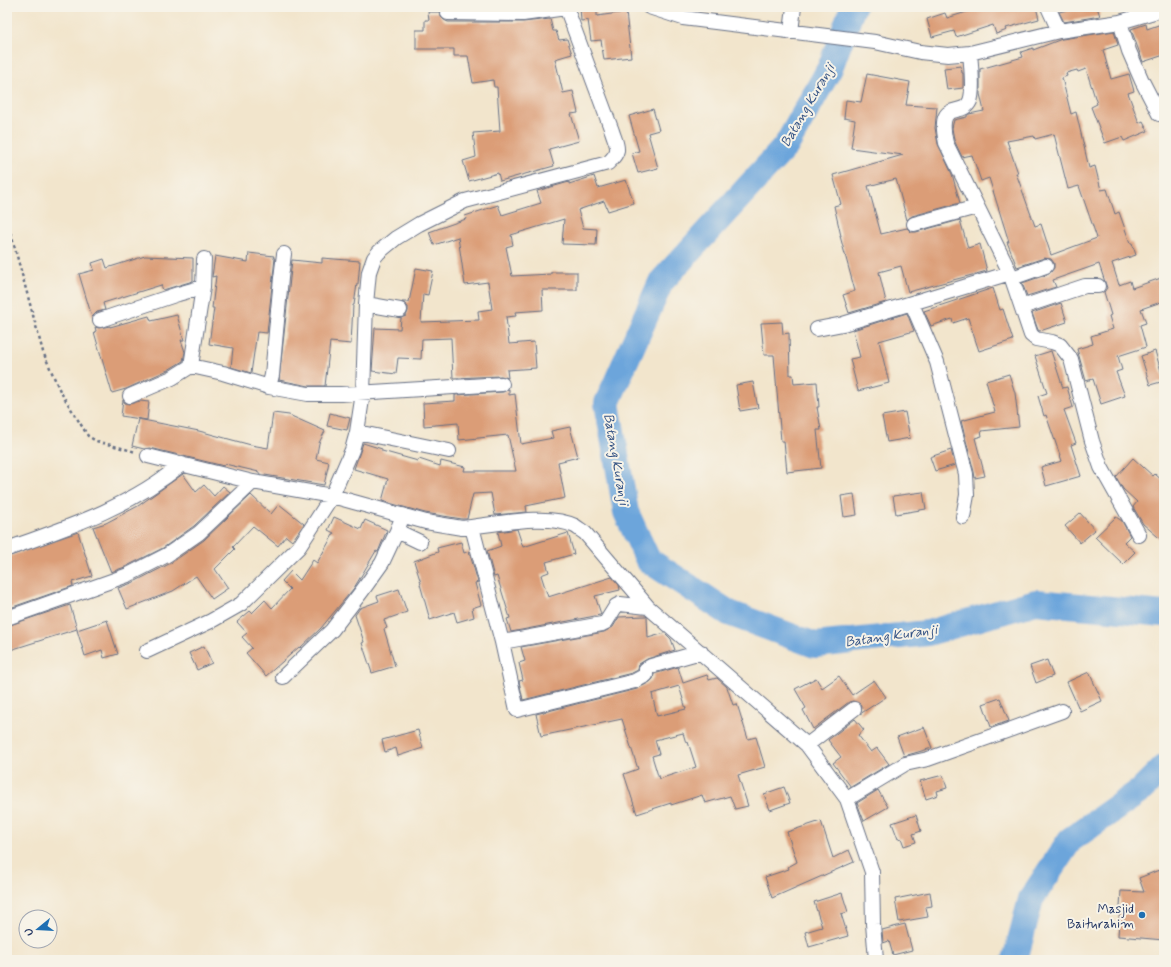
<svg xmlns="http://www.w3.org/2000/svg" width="1171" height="967" viewBox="0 0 1171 967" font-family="Mynerve,sans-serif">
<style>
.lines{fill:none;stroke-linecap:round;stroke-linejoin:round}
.river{stroke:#6ca5db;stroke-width:26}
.building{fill:#db9d77;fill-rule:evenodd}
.minor-casing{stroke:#666f84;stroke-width:16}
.path{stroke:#666f84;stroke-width:2.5;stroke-dasharray:3 3;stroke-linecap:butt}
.minor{stroke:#fff;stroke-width:14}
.poi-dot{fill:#1f6fb2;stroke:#f7f3e8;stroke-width:1.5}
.labels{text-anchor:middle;stroke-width:4;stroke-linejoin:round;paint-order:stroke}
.poi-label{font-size:13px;fill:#1b2f5e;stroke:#f7f3e8;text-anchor:end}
.water-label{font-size:14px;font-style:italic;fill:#335284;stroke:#f7f3e8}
</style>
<rect width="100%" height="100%" fill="#f7f3e8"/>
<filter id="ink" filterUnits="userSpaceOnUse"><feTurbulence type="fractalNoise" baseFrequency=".025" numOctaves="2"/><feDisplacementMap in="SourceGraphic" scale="8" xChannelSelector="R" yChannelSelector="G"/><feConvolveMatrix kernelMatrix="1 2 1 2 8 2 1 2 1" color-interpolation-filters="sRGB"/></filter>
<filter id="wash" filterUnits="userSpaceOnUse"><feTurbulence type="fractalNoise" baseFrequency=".012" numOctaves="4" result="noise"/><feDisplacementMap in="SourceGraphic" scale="16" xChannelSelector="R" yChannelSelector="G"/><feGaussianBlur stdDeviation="0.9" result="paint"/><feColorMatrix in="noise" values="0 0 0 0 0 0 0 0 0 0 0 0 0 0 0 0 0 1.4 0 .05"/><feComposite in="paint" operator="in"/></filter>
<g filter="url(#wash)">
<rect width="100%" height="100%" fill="#f2e5cc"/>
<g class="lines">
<path class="river" d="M853 7 830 68 786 146 661 282 607 403 626 512 648 560 729 613 815 645 928 633 1036 602 1164 614
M1015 960 1031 899 1070 840 1140 791 1164 767"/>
</g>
<g id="blocks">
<path class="building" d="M580 7H597V16L626 12 631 57 604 60 601 40 591 41 588 20 581 21Z
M983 7H1036L1039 19 1006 28 1007 30 996 34 993 25 956 37 954 31 932 37 927 19 945 13 947 18Z
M1067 7H1097L1100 16 1064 22 1059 12 1067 10Z
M428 12H440L441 17 444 20 448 22H523L550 19 553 31H556L559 40 567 39 572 54 555 59 563 93 573 91 578 113 571 114 579 141 549 149 554 166 500 181 498 173 469 181 463 161 476 157 473 133 500 131 497 87H494L493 80 473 83 468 56H454V49H416V30H425V20H429Z
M1164 23V55L1143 62 1131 29 1146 24 1147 29Z
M1114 31 1118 45 1103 50 1111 79 1129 74 1134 91 1128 93 1139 123 1143 121 1148 131 1124 141 1122 137 1105 143 1091 107 1097 104 1086 69 1078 72 1077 70 1066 73 1067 76 1062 78 1071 114 1076 112 1089 168 1095 166 1101 190 1107 189 1115 214 1119 212 1130 243H1132L1136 255 1112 263 1119 285 1130 281 1132 288 1164 277V301L1141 309 1146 323 1140 325 1146 347 1118 356 1122 370 1116 372 1125 396 1101 404 1093 379 1086 381 1077 349 1093 344 1091 336 1113 329 1109 316 1111 315 1104 292 1107 288 1099 264 1053 280 1056 287 1027 296 1022 283 1049 274 1054 268V263L1051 259 1044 258 1017 267 1007 242H1009L989 178 981 181 972 155 962 157 954 140 952 128 954 120 967 117V115L969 114 984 111 980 94V69L1023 57 1021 52 1033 48V50L1062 39ZM1054 134 1068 189 1079 186 1097 238 1051 255 1041 224 1035 226 1031 215 1016 173H1018L1007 141 1034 136 1035 139Z
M961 66 962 73H963V88L947 90 944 68Z
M867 74 910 82 906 105 937 107 935 128 938 144 952 174 960 203 912 216 907 220 896 179 868 186 881 234 907 228 911 232H916L960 220 968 248 980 244 987 271 908 292 901 266 879 272 886 302 849 313 843 295 855 291 840 236H841L834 206 841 204 833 175 903 155 851 148 855 120 844 118 846 100 861 102Z
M653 109 659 130 648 133 658 168 638 173 632 153 639 151 629 116Z
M594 176 598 188 626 180 634 203 608 211 604 201 578 210 583 228 597 229 596 245 562 244 564 219 511 235 513 245 506 247 512 276 551 274V272H577V290H542L543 310 515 312 516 316 506 317 509 344 534 342 536 368 507 370 508 378 501 376 453 378 451 338 422 339 421 359 398 358 396 374 372 371 375 328 400 329 401 318 406 316 408 311V307L402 302H409L416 268 433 271 428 295 423 294 421 322 479 320 478 311 492 309 488 282 465 285 458 237 434 245 429 232 466 219 465 216 498 205 502 215 541 203 537 191 569 182V184Z
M249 253 274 256 273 258H275L267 333 257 332 251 373 231 367 233 348 209 344 214 308H212L216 276 212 277 215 256 248 262Z
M145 256 193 258V281L163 290 161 285 103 303 105 310 97 312 92 317 79 274 94 270 92 263 104 259 107 268Z
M322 258 360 261 358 284H357L354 305H353L351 344 330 342 325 386H309L279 380 292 260 322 263Z
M993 288 1000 310 1003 309 1013 340 979 351 968 318 953 323 952 319 931 326 924 311Z
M1061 303 1067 322 1040 331 1038 330 1032 313Z
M907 313 914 331 879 341 889 383 858 391 850 359 860 357 853 330Z
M177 315 184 340H181L185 352 183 361 168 370 126 389 112 393 94 332 96 331 95 327 99 328 110 326V327L149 316 151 321Z
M782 322 783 334 789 333 790 375H793L794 384 817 382 819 407H817L821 430H817L821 468 787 472 784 441H781L774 355H764L761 323Z
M1051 351 1063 388 1067 387 1073 407 1064 410 1076 443 1071 445 1081 476 1046 486 1041 467 1062 461 1046 415 1044 416 1038 396 1047 393 1035 356Z
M1155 351 1164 381 1150 385 1141 356Z
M1009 374 1015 393 1019 427 981 431 982 436 975 438 985 476 975 478 974 472 961 421 995 412 986 381Z
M753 382 758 408 740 411 736 385Z
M509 389V395L515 394 521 444 553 438 551 431 570 427 578 457 558 462 565 498 526 506 527 512 495 515 491 493 473 494 467 519H462L425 513 382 501 388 479 354 469 363 443 382 449V451L418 461 419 459 440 466 441 461 465 467 464 471H516L508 435 459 440 458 423 424 426 423 403 455 401V395L503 392Z
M123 400 125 403 129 404 140 401 149 402 147 420 121 416Z
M905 412 910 438 887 442 882 416Z
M273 413 289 415 325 431 319 443 316 459 329 462 324 485 259 474V472L225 464 224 466 150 448 144 449 132 446 138 419 199 431 251 445 268 448Z
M330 413 350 418 347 430 327 426Z
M951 450 955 465 935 471 930 457Z
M1133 458 1153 476 1155 474 1164 482V542L1143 524 1133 507 1137 502 1123 489 1116 477Z
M183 474 196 492 204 485 214 496 223 486 230 492 194 526 163 548 125 567 111 572 93 527 106 523 138 506Z
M923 492 926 509 896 514 893 496Z
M854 494 857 515 844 517 841 496Z
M251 495 271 514 279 504 304 524 292 541 286 536 278 546 253 526 233 547 235 549 215 569 228 588 212 599 196 576 173 591 127 609 118 588 132 583 171 563 204 540Z
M1080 513 1095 530 1080 543 1065 526Z
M334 517 361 529 365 520 387 530 378 552 376 551 354 588 321 628 300 648 299 647 266 676 246 653 252 648 242 637 247 633 237 622 250 611 252 613 265 600 272 608 290 589 282 581 291 571 300 580 313 560 317 563 334 533 328 530Z
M1116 517 1122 521 1130 536 1124 542 1135 552 1123 564 1095 537Z
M517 529 523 547 568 533 574 554 546 562 549 572 541 575 548 597 612 577 619 585 620 590 595 596 601 614 600 615 511 632 507 619 510 618 497 576 494 577 487 551 501 546 498 532Z
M78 532 92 576 72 582 73 586 7 609V557Z
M461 542 464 553 469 551 478 582 475 583 481 605 472 608 474 617 457 622 454 612 430 620 420 584 421 583 414 561 438 552 437 548Z
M399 589 407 612 384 620 387 628 384 629 395 666 372 673 362 643 364 642 355 615 360 608 379 601 377 596Z
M70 605 77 629 7 651V626Z
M646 616 647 617 648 638 665 633 671 639 675 650 647 659 639 664 638 670 632 673 523 700 519 681 523 680 519 663 525 661 521 647 604 632 613 627 619 617Z
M107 620 118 654 104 658 102 650 85 656 77 630Z
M204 646 212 663 197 670 189 653Z
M1047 660 1053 676 1036 683 1030 666Z
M678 667 683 683 707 675 709 680 717 678 727 687 733 705 737 704 748 739 756 737 765 767 738 775 748 806 735 809 730 796 705 803 702 795 671 805V803L637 814 624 774 638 769 622 719 541 736 536 714 637 689 650 682 653 679 654 674ZM679 686 686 709 657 716 652 694ZM683 733 686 743 688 742 696 767 659 779 652 756 659 754 655 740Z
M1089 672 1102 701 1080 711 1067 682Z
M839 676 852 695 874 680 886 697 860 714 862 708 860 704 853 701 849 702 813 729 803 710 806 708 795 689 816 678 822 688Z
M1000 698 1009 721 991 727 983 704Z
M855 719 864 730 858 735 871 752 877 748 889 764 851 787 833 763 841 757 828 740Z
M924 727 932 748 904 756 897 737Z
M418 730 423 748 398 756 396 748 385 752 382 740Z
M943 775 947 788 937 791 938 795 926 799 920 781Z
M784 787 790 803 770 810 764 794Z
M878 790 888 807 864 821 857 803Z
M916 815 921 831 913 834 916 842 904 846 901 838 898 839 892 823Z
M821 821 833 858 849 850 854 862 772 898 765 877 789 869 788 867 797 862 787 832Z
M1159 870 1160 872 1164 870V940L1118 936 1121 891 1144 892 1139 878Z
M930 892 932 906 926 907 928 917 899 922 895 899Z
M842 893 848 912 841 914 848 936 809 947 805 932 822 927 814 902Z
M905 924 912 950 893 955 889 941 883 943 882 930Z"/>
</g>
</g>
<g filter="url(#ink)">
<use href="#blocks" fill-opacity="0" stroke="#666f84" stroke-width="1"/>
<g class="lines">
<defs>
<path id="minor" d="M649 7 683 18 875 42 920 52 948 55 970 53 1059 31 1120 22 1164 9
M1048 7 1059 31
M448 13 523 14 566 8
M1120 22 1129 51 1142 81 1159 114
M791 32 794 7
M970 53C971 64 974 92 970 101 962 119 936 97 946 143L1010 273 1031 335 1036 339 1052 342 1060 345 1071 359 1092 441 1101 467 1139 535
M914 224 977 207
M204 259 203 287 191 366 223 373 269 387 308 394H341L502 384
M1012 278 1046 266
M366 304 400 310
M912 304 937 362 966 474 967 495 963 517
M1022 307 1085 286H1098
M100 320 178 294 203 287
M817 329 843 324 1010 273
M269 387 272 375 281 278 284 254
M130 396 172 378 191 366
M357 432 449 451
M148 456 253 482 332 496 426 522 462 528C493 525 547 512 575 526 578 528 582 531 585 533L648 607 807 745 847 799 872 872 873 924 876 960
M472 527 502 642 602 624 606 622 616 606 620 604 648 607
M397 531 420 542
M7 549C69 527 130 507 182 464
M7 618 128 575 167 555 199 533 253 482
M502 642 517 710 635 681 646 675V669L651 666 701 652
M147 651 211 621 241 604 299 547 332 496 352 450 357 432 363 393 366 304 369 272 374 258 379 252 396 238 419 224 465 201 608 163C622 150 617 147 612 131L566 7
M283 677 332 630 362 591 382 563 397 531 403 515
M807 745 854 709
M847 799 905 764 928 759 1062 711"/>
</defs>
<use href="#minor" class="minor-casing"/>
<path class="path" d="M7 229 11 234 43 352 60 391 88 436 96 441 136 452"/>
<use href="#minor" class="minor"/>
</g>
</g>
<circle class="poi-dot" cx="1142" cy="915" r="4"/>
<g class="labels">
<g class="poi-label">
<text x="1134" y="913">Masjid<tspan x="1134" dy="15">Baiturahim</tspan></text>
</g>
<g class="water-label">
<text transform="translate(807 105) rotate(-60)" y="5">Batang Kuranji</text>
<text transform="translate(617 459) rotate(80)" y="5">Batang Kuranji</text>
<text transform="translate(891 635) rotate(-8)" y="5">Batang Kuranji</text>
</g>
</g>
<rect width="1171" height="967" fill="none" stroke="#f7f3e8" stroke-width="24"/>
<g transform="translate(38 929) rotate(252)"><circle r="19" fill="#f7f3e8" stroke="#9fa5b1"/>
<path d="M0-3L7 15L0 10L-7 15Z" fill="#1f6fb2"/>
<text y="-6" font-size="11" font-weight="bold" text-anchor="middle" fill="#1b2f5e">U</text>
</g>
</svg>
